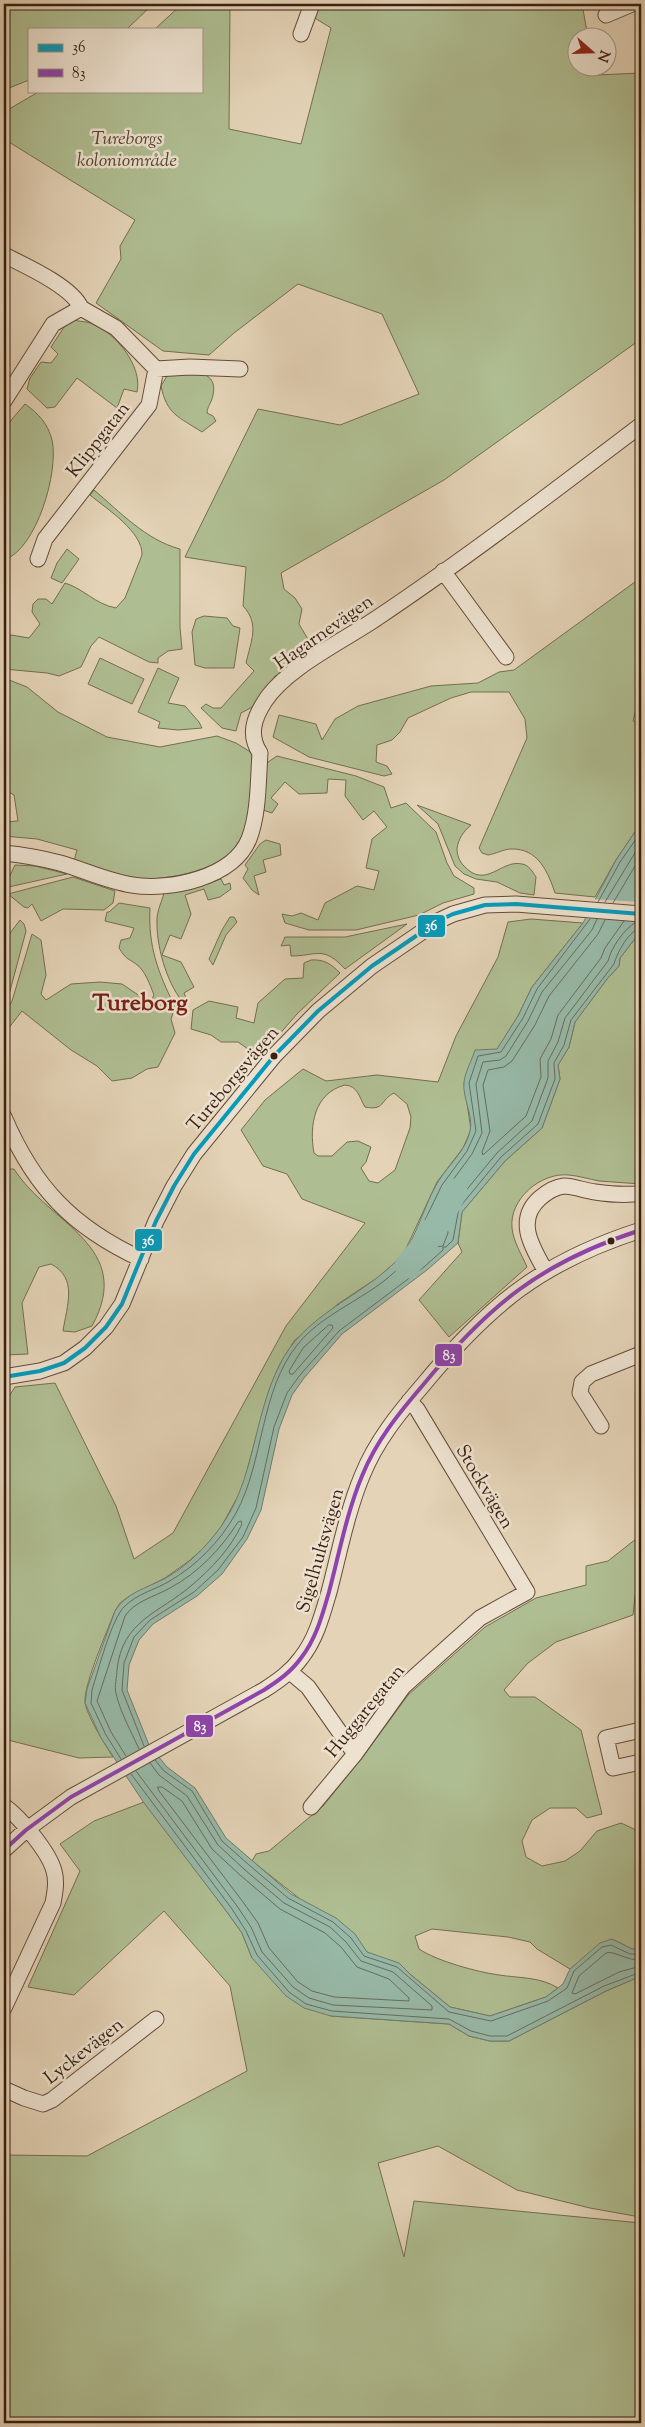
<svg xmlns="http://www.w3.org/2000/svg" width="645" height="2427" viewBox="0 0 645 2427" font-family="'Sorts Mill Goudy',serif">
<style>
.green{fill:#afbe92;stroke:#746e50;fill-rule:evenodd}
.water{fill:#97b9a8;stroke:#717b6b}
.pier{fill:#e4d3b7}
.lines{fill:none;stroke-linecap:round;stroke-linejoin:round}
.shore{stroke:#686c5c;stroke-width:1}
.river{stroke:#97b9a8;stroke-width:25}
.minor-casing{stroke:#644c39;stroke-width:17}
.minor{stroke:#ede2d0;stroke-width:15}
.bus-1-casing{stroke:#ede2d0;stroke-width:8}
.bus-2-casing{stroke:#ede2d0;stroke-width:8}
.bus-1{stroke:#069bbb;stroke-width:4}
.bus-2{stroke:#8e44ad;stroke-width:4}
.bus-dot{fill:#391f0f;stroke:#ede2d0;stroke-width:2}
.labels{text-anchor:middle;stroke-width:5;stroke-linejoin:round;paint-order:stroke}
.park-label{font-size:19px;font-style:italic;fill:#564730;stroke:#ede2d0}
.street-label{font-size:19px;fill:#391f0f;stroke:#ede2d0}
.district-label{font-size:24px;font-weight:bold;fill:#7a1f14;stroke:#ede2d0}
.line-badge{stroke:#ede2d0;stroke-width:2}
.badge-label{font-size:14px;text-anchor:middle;font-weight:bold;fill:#fff}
</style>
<rect width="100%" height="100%" fill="#e4d3b7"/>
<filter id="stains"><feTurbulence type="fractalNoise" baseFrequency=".004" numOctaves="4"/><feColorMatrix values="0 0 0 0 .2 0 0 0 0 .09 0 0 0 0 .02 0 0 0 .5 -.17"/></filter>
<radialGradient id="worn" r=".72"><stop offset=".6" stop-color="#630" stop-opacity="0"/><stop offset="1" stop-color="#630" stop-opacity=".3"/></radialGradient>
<path class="green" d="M4 4H153L127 29H29V80L4 90Z
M182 4H230L229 129 301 144 331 28 292 4H582L588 37 578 38V68H594L596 75 641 73V339L444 480 281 573 284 589 295 598 302 609 299 624 309 641V650L290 663 284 673 275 676 256 705 241 713 236 731 222 728 201 708 206 704 213 708H221L254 671 246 663C251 641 260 624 243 606L246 567 185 557 258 409 340 425 419 394 382 314 298 284 234 333 209 355 163 351 96 303 121 259 120 246 135 220 4 139V112L40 91H201V29H155Z
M74 320C80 322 87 321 93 324 116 333 143 367 137 392L124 389 117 408 77 378 55 407 47 408 27 389 30 378 41 362 51 363 58 354 51 347 66 324Z
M170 371C188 372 219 368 213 395 212 402 207 407 207 413L213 416 216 421 202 432C179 417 167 415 161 386Z
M25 404C39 414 48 424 52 440 59 471 37 549 4 560V433L12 419Z
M94 490C120 512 146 540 180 549V628L182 649 168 651 158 658V663L149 662 99 637 91 646 81 667 59 676 47 673 4 669V644L11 635 29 638 40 624 32 612 33 604 38 599H46L52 604 65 583C84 589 95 604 116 608L125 598 142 555C143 532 107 509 90 495Z
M67 549 79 559 62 583 51 578 57 563Z
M639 579 641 580V690L633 721 641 723V823L616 860 595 897 555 893C548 872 538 848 511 849 504 849 495 854 488 855L482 853 479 848 527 738 525 719 509 692H471L451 698 408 718 400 732 392 740 377 745 376 762 387 766 392 774 384 776 309 757 273 737 279 715 316 724 322 740 335 719 358 706 431 686 478 683 499 672 514 670Z
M204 616 227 618 233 626 240 628 234 668H205L195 665 192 632 196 619Z
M100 658 144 679 132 704 88 684Z
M158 668 179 678 168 703 185 706 199 722 202 728 178 730 158 728 160 722 138 712Z
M4 678 27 687 58 712 107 737 160 747 217 736 236 743 252 753C251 780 256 823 238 846 218 872 162 881 132 879 118 878 87 866 74 861L77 850 37 839 4 836V822L18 821 14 795 4 789Z
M277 756 356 776 384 787 391 808 406 803 436 832 447 863 454 876 474 888V894L443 903 419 915 356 930H309L285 923 282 914 292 916 301 913 318 920 325 903 357 886 374 890 379 871 366 868 372 839 387 827 374 811 363 820 345 796 346 780 328 779 327 793 299 794 285 782 271 798 278 804 272 813 263 810 265 768 268 762Z
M417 805 471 825C463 832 459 838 457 848 457 855 459 861 464 866 486 890 501 859 522 864 529 865 532 871 536 877L534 895 520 893 497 882 476 879 464 874 455 866 438 824Z
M266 840 280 844 281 855 263 860 266 872 254 876 259 895 252 890 243 878 248 869 245 865 260 844Z
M15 865 35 866 67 874 4 888Z
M73 877 115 891 113 903 104 910 63 909 41 921 32 904 28 908 24 907 8 894Z
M221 879 224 885 230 883 231 889 220 897 208 900 204 889 185 895 191 914 181 939 170 935 162 955 181 962 194 987 184 993 187 1000 182 1001C166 981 156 945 157 919 157 911 162 901 164 893L191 889Z
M119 903 150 908C148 947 158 972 175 1007L171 1019 175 1033 158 1067 147 1069 132 1078 112 1081 97 1066 71 1050 22 1011 4 1034V1015L12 1001 32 934 41 940 46 975 41 994 46 1000 71 984 100 982 122 984 150 1003 154 995C150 985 145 970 136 964 126 957 126 959 119 948L121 940 130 938 134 928 105 921 107 912H109Z
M230 917H234L237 922 226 935 213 965 209 959 222 930Z
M531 919 583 923 532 987 518 1016 497 1050 464 1083 471 1130 463 1148 437 1182 403 1255 380 1276 338 1304 294 1341 279 1366 267 1397 242 1489 221 1527 207 1545 189 1561 165 1578 128 1597 120 1603 115 1611C107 1632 85 1681 85 1701 85 1713 106 1746 113 1757L79 1758 4 1739V1404L15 1387 55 1383 116 1506 134 1559 173 1533 286 1326 365 1223 302 1199 287 1174 263 1166 241 1130 265 1100 303 1069 326 1081 377 1075 438 1082 456 1036 498 957 508 922ZM345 1085C358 1086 359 1097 365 1107 385 1111 380 1100 394 1093L407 1104 411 1117 410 1128 395 1170 378 1183 369 1181 361 1168 366 1162 371 1147 358 1141 347 1142 332 1156H318L314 1153C309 1126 314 1093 345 1085Z
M20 920 24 924 26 931 10 991 4 1004V941Z
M407 924 345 969C323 945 317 956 291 956L290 945 281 946 285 937H345Z
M641 931V1184C627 1183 613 1182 599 1181 589 1179 579 1176 569 1175 541 1172 509 1199 512 1228 513 1241 522 1255 527 1267L449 1337 419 1300 462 1252 458 1243 462 1212 505 1161 542 1128 560 1079 558 1065 569 1047 575 1022 607 979 619 966 620 958Z
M311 960C324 959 331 964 340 973L297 1014 257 1060 248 1049 238 1042H221L211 1035 191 1029 193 1010 209 1001 238 1007 236 1018 254 1023 258 1003 285 979 303 978 304 963Z
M4 1169H14C49 1224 136 1246 92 1326L75 1332 63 1331C67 1305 78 1278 51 1264L39 1267 22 1303 28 1354 4 1355Z
M641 1535V1586L636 1588 633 1615 556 1642 528 1663 504 1690 510 1697H535L581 1730 602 1814 587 1818 576 1808H550L532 1820 522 1841 526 1857 542 1866 565 1861 580 1851 597 1831 621 1823 634 1829 641 1837V1949H632L612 1939 570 1969 537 1949 530 1942 508 1937 432 1929 415 1936 419 1949C437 1961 477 1972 499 1975 519 1978 541 1977 558 1988L546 1997 490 2016 450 2007 411 1975 367 1952 252 1861 256 1854 269 1851 323 1806 362 1758 408 1695 485 1627 536 1598 586 1585V1566L608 1561Z
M144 1802 227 1912 242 1933 252 1958 331 2016 449 2024 469 2036 490 2041H509L606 1991 641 1976 640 2217 590 2208 517 2190 438 2146 378 2163 404 2257 414 2201 641 2223V2423H4V2155L87 2156 247 2071 230 1986 164 1911 74 1995 28 1987 80 1871 60 1844 94 1821Z"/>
<path class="water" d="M641 823V931L620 958 619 966 607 979 575 1022 569 1047 558 1065 560 1079 542 1128 505 1161 462 1212 458 1243 427 1270 342 1334 304 1378 292 1395 279 1429 261 1510 247 1539 222 1574 197 1596 153 1624 139 1640 129 1665 127 1690 149 1745 167 1767 195 1788 226 1838 291 1894 336 1918 355 1934 367 1952 399 1963 411 1975 450 2007 490 2016 546 1997 563 1984 570 1969 600 1943 612 1939 632 1949H641V1976L606 1991 509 2041H490L469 2036 449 2024 331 2016 304 2008 286 1996 252 1958 242 1933 227 1912 144 1803 101 1738 85 1703 87 1689 115 1611C126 1593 146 1588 164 1579 186 1567 205 1548 220 1528 255 1480 253 1418 279 1366 304 1313 364 1297 401 1256 415 1241 426 1201 438 1182 448 1165 466 1151 470 1131 474 1116 462 1098 464 1082 465 1072 472 1060 475 1050L497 1049 518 1016 532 987 583 923 616 860Z"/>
<path class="pier" d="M591 899 641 902V922L582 918Z"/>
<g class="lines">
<path class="shore" d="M598 902 620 862 641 832
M605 902 641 843
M613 903 641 856
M597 919 592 930 542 992 528 1021 506 1056 500 1060 483 1062 476 1084 482 1133 472 1154 447 1188 438 1208 439 1211 450 1213 454 1205 497 1153 532 1121 548 1078V1061L558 1042 565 1018 608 961C611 948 624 929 636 922
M605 920 598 934 549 996 535 1025 512 1061 504 1067 488 1070 483 1085 490 1131 482 1152 483 1155 526 1116 541 1077 540 1059 551 1039 558 1015 601 958 605 948 624 921
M329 1325H332L333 1328 293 1374H290L289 1371 303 1348Z
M144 1746 122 1690 124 1663 134 1637 150 1620 194 1592 218 1570 243 1537 256 1508 274 1427 287 1393 300 1375 339 1331 424 1267 443 1250V1247H446L453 1240 459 1208 501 1157 538 1124 555 1079 554 1063 564 1045 571 1020 614 964C617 953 629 930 641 928
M126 1756 111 1732 97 1701 125 1616C135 1601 154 1597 170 1588 198 1573 221 1549 238 1522L241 1521 242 1524C231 1548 212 1568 192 1585 160 1613 122 1620 117 1670 117 1677 114 1686 116 1693 120 1712 131 1731 139 1749
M121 1759 106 1735 91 1703 92 1690C98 1671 112 1617 125 1606 137 1594 154 1590 168 1582 196 1566 220 1542 236 1513 264 1462 260 1390 298 1344 327 1308 380 1295 407 1258 412 1251 414 1241 419 1234L422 1235 423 1242 428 1248 443 1246 448 1233 446 1220 437 1217 428 1223 425 1220 442 1185 467 1151 476 1131 469 1083 478 1056 501 1052 523 1018 537 989 590 919
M155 1760 164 1771 192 1791 222 1841 249 1865 288 1898 333 1922 351 1938 364 1956 397 1967 449 2012 491 2021 548 2001 567 1988 574 1971 602 1947 611 1945 630 1954H641
M136 1771 237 1906 251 1927 262 1952 293 1987 309 1998 333 2005 432 2010V2006L393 1972 361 1961 346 1942 330 1927 284 1903 245 1870 218 1845 187 1796 159 1775 150 1763
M131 1774 232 1909 246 1931 257 1955 289 1992 306 2004 332 2011 449 2019 471 2031 490 2036H507L604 1986 641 1972
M158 1787H162L182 1801 212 1849 240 1875 280 1909 325 1933 341 1947 357 1967 389 1979 409 1998V2001L334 1997 312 1991 298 1982 269 1948 258 1923 243 1902 159 1791Z
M641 1960C627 1961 614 1950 606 1953L579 1976 572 1993 575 1994 619 1972 641 1966"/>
<path class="river" d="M407 1266C428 1243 441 1219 455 1191"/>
<defs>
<path id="minor" d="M606 15 632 4
M301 34 312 4
M4 255C24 265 73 287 81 308
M156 369 190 367 240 369
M4 401 53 324 81 308
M38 559 45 539 149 405 156 369 116 328 81 308
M443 571 506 657
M4 853C23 855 41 858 60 863 84 870 107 881 132 885 170 891 233 878 249 839 259 813 258 781 260 753 248 735 254 718 265 701 286 668 345 640 377 618 468 557 554 491 641 425
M4 1117C34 1187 72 1227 141 1259
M545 1270C532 1247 515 1220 540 1198 547 1192 555 1187 564 1186 574 1186 585 1191 595 1192 610 1194 626 1196 641 1193
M4 1377 40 1371 64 1363 85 1348 106 1327 122 1304 156 1221 174 1186 194 1154 274 1056 318 1011 372 966 438 921 453 914 485 905 516 904 641 914
M601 1426 580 1393 582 1382 591 1374 641 1354
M289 1671 308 1687 355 1754
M641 1730 606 1738 613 1768 641 1762
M4 1806C20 1817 49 1852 54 1871 57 1882 55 1892 53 1903L4 2008
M311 1807 355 1754 403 1687 480 1618 527 1592 417 1409 409 1401
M4 1850 26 1830 71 1797 264 1690C278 1681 291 1672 301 1658 316 1639 322 1616 329 1592 339 1554 347 1512 362 1476 376 1441 399 1413 423 1385 489 1305 541 1262 641 1230
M4 2089 24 2098 43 2104 52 2100 156 2019"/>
</defs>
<use href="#minor" class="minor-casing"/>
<use href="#minor" class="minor"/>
<defs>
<path id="bus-1" d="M4 1377 40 1371 64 1363 85 1348 106 1327 122 1304 156 1221 174 1186 194 1154 274 1056 318 1011 372 966 438 921 453 914 485 905 516 904 641 914"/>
<path id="bus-2" d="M4 1850 26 1830 71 1797 264 1690C278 1681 291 1672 301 1658 316 1639 322 1616 329 1592 339 1554 347 1512 362 1476 376 1441 399 1413 423 1385 489 1305 541 1262 641 1230"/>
</defs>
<use href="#bus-1" class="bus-1-casing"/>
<use href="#bus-2" class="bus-2-casing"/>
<use href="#bus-1" class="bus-1"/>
<use href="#bus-2" class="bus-2"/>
</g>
<g class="bus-dot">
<circle cx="274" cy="1056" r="4.5"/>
<circle cx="611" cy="1241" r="4.5"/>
</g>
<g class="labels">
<g class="park-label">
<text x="127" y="144">Tureborgs<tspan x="127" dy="22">koloniområde</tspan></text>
</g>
<g class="street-label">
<text transform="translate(97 439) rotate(-52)" y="7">Klippgatan</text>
<text transform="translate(323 631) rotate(-35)" y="7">Hagarnevägen</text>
<text transform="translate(232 1078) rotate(-50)" y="7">Tureborgsvägen</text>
<text transform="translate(486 1486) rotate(59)" y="7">Stockvägen</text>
<text transform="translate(319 1550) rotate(-74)" y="7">Sigelhultsvägen</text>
<text transform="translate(364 1710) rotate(-51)" y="7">Huggaregatan</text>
<text transform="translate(83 2050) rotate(-38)" y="7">Lyckevägen</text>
</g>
<g class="district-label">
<text x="140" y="1010">Tureborg</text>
</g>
</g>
<g class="line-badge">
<rect x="417" y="914" width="29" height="24" rx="5" fill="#069bbb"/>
<rect x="134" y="1228" width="29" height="24" rx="5" fill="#069bbb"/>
<rect x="434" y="1343" width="29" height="24" rx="5" fill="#8e44ad"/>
<rect x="185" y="1714" width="29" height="24" rx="5" fill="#8e44ad"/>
</g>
<g class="badge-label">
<text x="431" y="930">36</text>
<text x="148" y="1245">36</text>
<text x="449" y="1360">83</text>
<text x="200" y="1731">83</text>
</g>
<rect width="645" height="2427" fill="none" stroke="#e4d3b7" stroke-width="20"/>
<rect x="5" y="5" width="635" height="2417" fill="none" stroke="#391f0f" stroke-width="2.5"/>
<rect x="10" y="10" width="625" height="2407" fill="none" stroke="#391f0f"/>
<rect x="28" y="28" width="175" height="65" fill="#ede2d0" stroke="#a59483"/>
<rect x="38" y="44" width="25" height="8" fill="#069bbb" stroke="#a59483"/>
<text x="72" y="52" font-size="15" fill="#391f0f">36</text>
<rect x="38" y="69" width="25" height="8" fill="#8e44ad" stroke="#a59483"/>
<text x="72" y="78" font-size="15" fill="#391f0f">83</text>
<g transform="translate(592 52) rotate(110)"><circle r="24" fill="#ede2d0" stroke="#a59483"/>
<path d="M0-4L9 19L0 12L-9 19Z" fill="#8f2418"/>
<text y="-8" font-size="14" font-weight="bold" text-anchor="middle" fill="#391f0f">N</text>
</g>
<rect width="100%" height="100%" filter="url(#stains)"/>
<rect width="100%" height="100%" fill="url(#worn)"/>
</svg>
